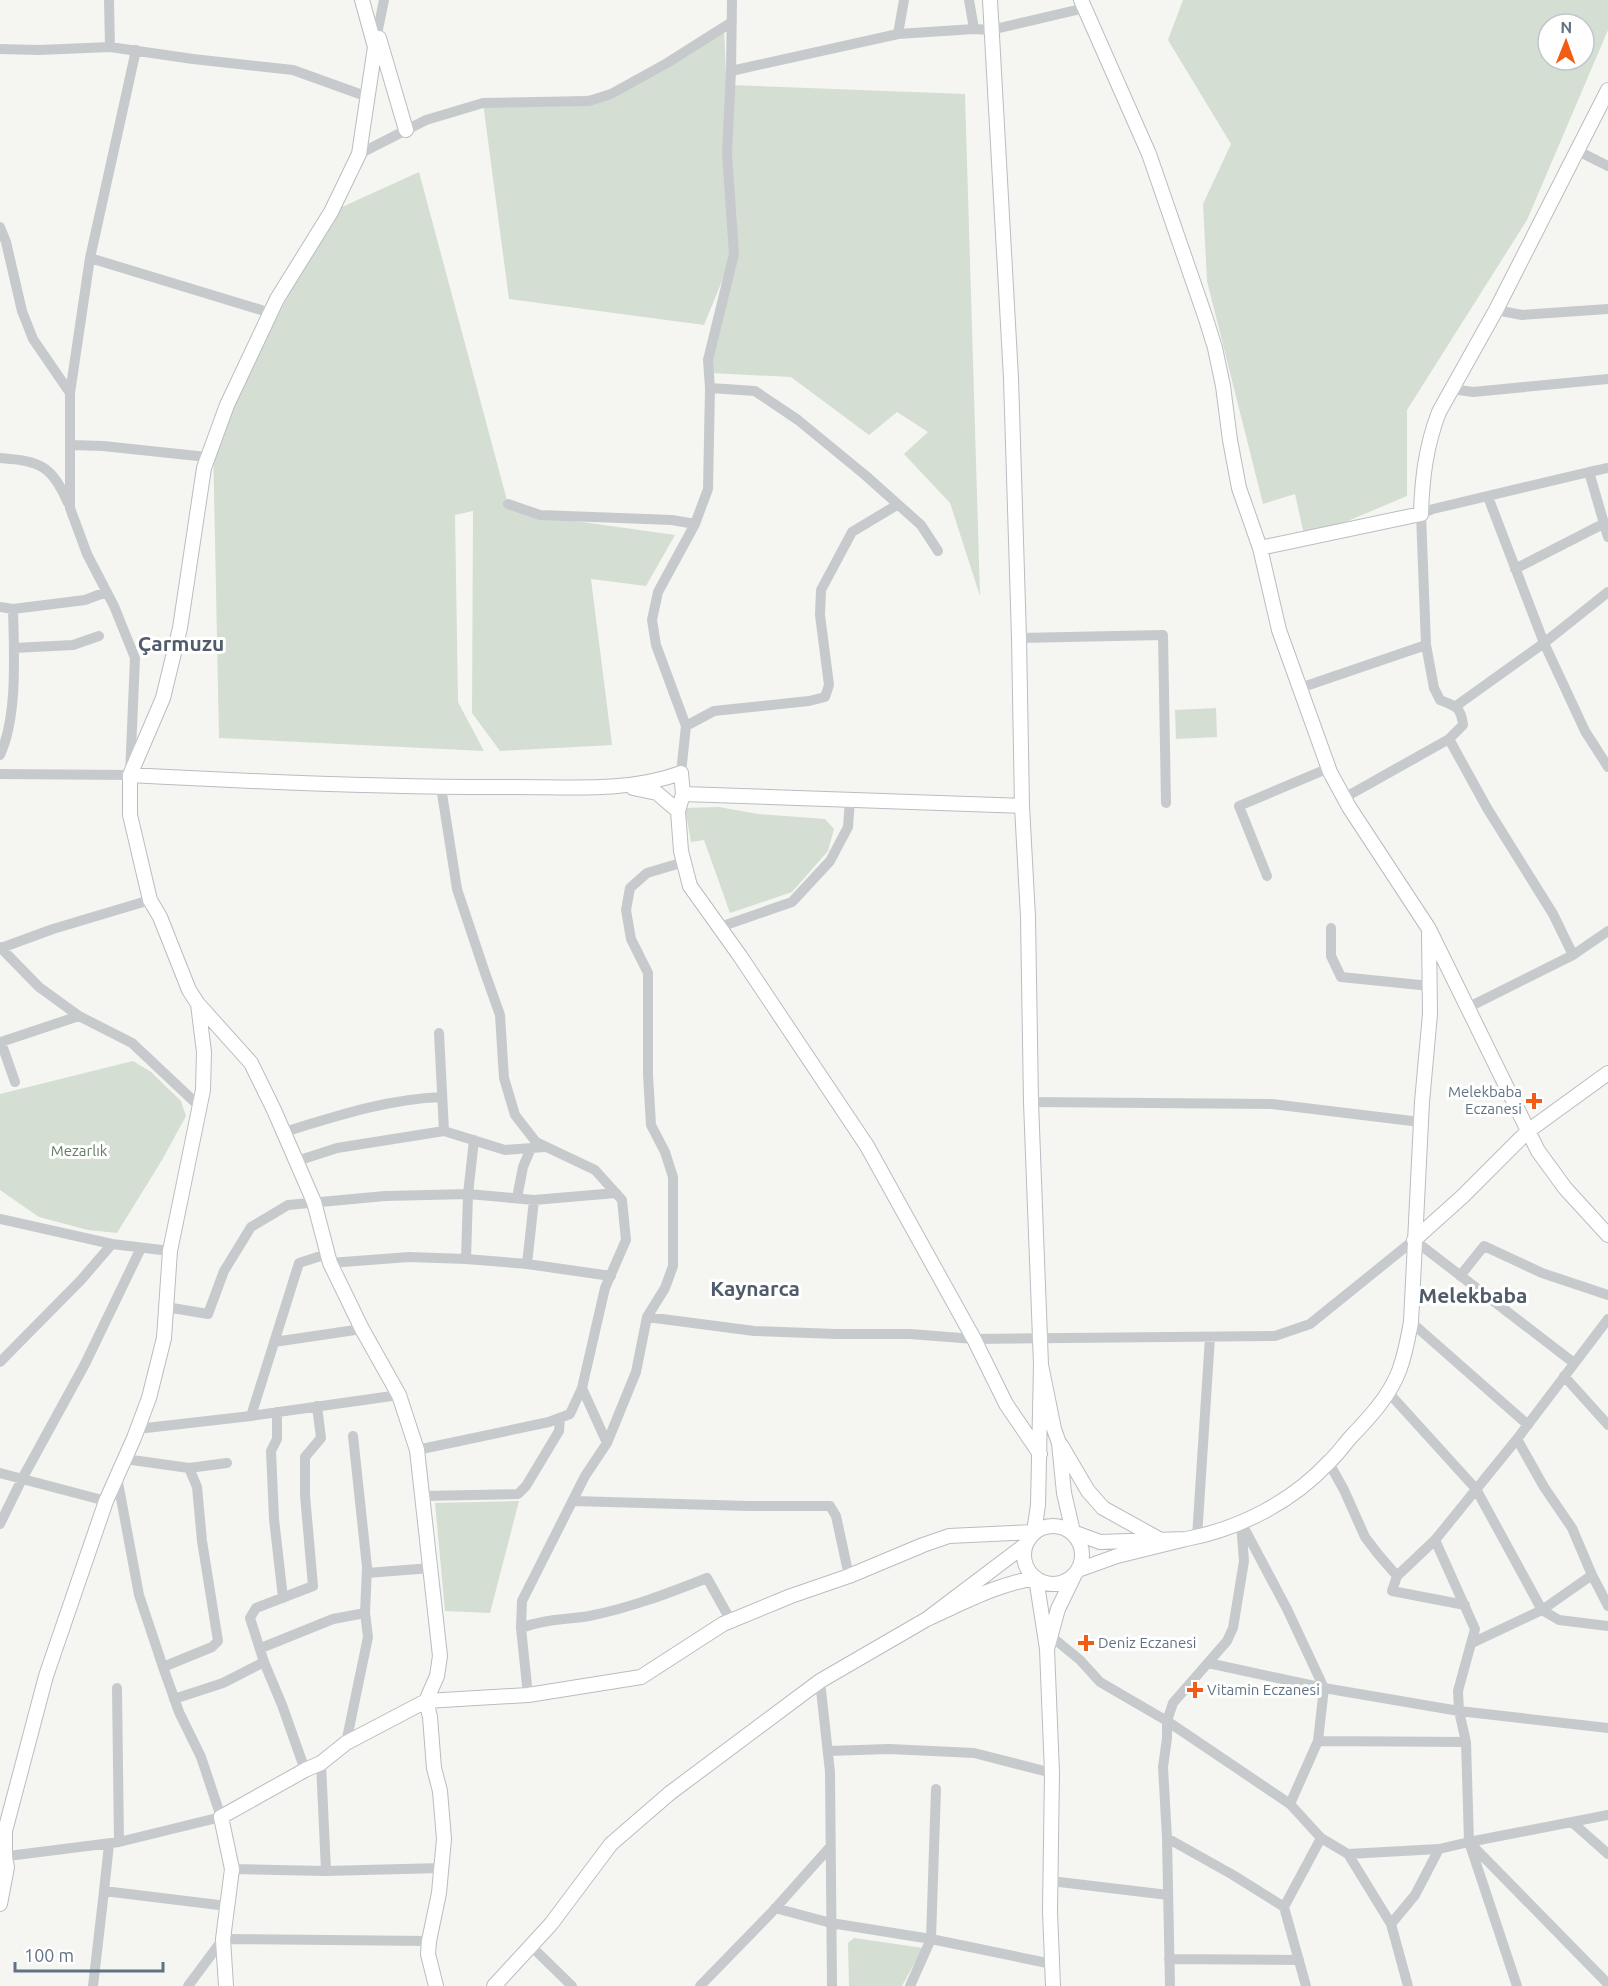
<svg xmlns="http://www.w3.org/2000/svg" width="1608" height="1986" viewBox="0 0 1608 1986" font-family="Ubuntu,sans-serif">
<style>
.green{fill:#d5ded2;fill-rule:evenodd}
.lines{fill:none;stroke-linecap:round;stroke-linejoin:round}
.secondary-casing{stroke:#b9bdc2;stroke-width:16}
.street{stroke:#c7cacd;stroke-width:10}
.secondary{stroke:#fff;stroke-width:14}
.poi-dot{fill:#f35c14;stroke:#fff;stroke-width:2}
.labels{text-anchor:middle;stroke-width:6;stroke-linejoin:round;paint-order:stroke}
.poi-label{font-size:15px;fill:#627285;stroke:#fff;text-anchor:start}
.park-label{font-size:15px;fill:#647c61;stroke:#fff}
.district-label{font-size:21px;font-weight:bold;fill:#505c6a;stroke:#fff}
</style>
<rect width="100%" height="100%" fill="#f5f6f1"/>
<path class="green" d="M1183 0H1608V30L1527 220 1407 410V496L1305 539 1295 494 1263 504 1207 281 1203 204 1231 144 1168 40ZM1548 24H1584V60H1548Z
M724 27 732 215 731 85 965 94 980 596 950 503 904 454 928 432 897 412 869 435 791 377 709 373 731 259 704 325 509 299 483 103 611 94Z
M419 172 508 504 540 516 675 535 646 586 591 579 612 745 500 751 472 713 473 511 455 515 458 702 484 751 219 738 213 442 331 212Z
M1216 708 1217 737 1176 739 1175 710Z
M719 807 758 814 825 819 834 829 828 851 792 892 730 913 704 840 691 842 685 808Z
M133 1061 151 1072 181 1101 186 1116 162 1160 117 1233 88 1230 39 1217 0 1190V1094Z
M519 1501 490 1613 445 1611 435 1503Z
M854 1938 923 1948 902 1986H849L848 1943Z"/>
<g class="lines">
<defs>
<path id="secondary" d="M990 0 1011 378 1019 638 1022 806 1028 917 1031 1102 1041 1365
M1081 0 1149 154 1206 319 1215 348 1223 386 1230 440 1239 488 1260 548 1279 630 1330 772 1349 807 1429 929 1538 1151 1565 1188 1608 1235
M379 38 406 130
M1260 548 1421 514C1422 478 1426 446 1439 412L1496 310 1608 90
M130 775C259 782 389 788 518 787 573 787 629 792 681 773L683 794 678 811 681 851 690 886 740 956 867 1146 974 1339 1006 1404 1040 1454
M633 788 657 793 678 811
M683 794 1022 806
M199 1005 251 1063 274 1110 314 1202 330 1263 362 1329 399 1395 417 1450 440 1656 437 1676 426 1701 430 1717 434 1768 440 1791 444 1839 439 1893 429 1941 428 1954 436 1986
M1414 1240 1463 1196 1528 1131 1608 1073
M1061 1445 1088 1491 1103 1508 1159 1539
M1024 1555a29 29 0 1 1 58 0a29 29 0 1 1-58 0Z
M1186 1539C1239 1529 1292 1502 1329 1462 1337 1455 1343 1446 1350 1438 1369 1418 1389 1397 1399 1371 1405 1355 1408 1339 1411 1322L1422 1102 1430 1014 1429 933
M1025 1545 927 1619C963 1603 997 1584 1036 1578L1047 1649 1058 1609 1075 1574
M1047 1649 1052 1773 1050 1911 1053 1986
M0 1904 7 1867 5 1857V1831L46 1676 106 1501 134 1438 149 1398 164 1338 170 1251 203 1090 204 1052 198 1004 189 990 160 917 150 900 130 815V775L163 698 180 628 204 468 227 405 277 299 331 212 359 154 375 47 362 0
M226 1986 223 1939 232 1869 221 1817 305 1770 321 1763 346 1743 426 1701 528 1695 641 1677 723 1624 791 1596 849 1576 923 1545 949 1536 1034 1532 1038 1505 1041 1365 1054 1429 1059 1443 1064 1493 1073 1532 1100 1542 1186 1539 1117 1556 1078 1570
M494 1986 551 1924 611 1844 670 1793 820 1681 927 1619"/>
</defs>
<use href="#secondary" class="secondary-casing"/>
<path class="street" d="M969 0 974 29
M898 34 904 0
M375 44 384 0
M110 47 193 59 293 70 368 97
M0 49 39 50 110 47 109 0
M731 71 898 34 974 29 991 30 1085 8
M1578 151 1608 166
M359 154 426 120 483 103 589 101 611 94 667 63 732 22
M0 227 6 242 22 311 33 339 70 393V508L87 554 114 606 135 658 130 775 0 774
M90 258 271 313
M1496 310 1522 315 1608 309
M710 388 755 391 798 420 865 475 921 525 938 551
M1452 389 1473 392 1608 379
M70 393 90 258 136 50
M70 445 103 446 207 457
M0 458C41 461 52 466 68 503
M1608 468 1589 472 1608 537
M1488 497 1544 643 1585 731 1608 767
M508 504 540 515 672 520 695 524
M1515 569 1603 524
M0 607 13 609C14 652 18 716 0 755
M13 609 85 600 106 592
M1019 638 1163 635 1166 803
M14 648 73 645 99 636
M1300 688 1426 645
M1456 706 1544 643 1608 592
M686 726 714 711 809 701 825 697 829 685 820 615 821 590 852 532 897 505
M681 773 686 726 656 645 652 620 658 592 695 524 708 489 710 388 708 360 734 254 727 154 731 71 732 0
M1344 798 1449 739
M1267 876 1239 806 1329 768
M720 927 792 902 830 861 848 827 850 800
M1331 928V956L1341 977 1430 986
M0 947 39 987 79 1016 132 1043 200 1107
M1 948 53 929 150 900
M1573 955 1553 914 1487 808 1449 739 1463 725C1461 707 1456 706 1440 700L1434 688 1426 645 1421 514 1433 509 1589 472
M1467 1008 1573 955 1608 931
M439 1033 444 1131
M15 1082 1 1042 79 1016
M1031 1102 1272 1104 1420 1122
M284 1132C336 1116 387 1099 442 1097
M297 1161 337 1148 444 1131 505 1150 545 1147
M517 1198 523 1167 531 1148
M534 1200 527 1264 611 1276
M0 1219 112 1244 170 1251
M466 1259 468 1194 474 1140
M330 1263 409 1257 466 1259 527 1264
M1460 1276 1484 1246 1542 1273 1608 1295
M166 1307 208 1314 224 1271 251 1227 288 1205 385 1196 468 1194 534 1200 616 1193
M647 1317 754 1331 836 1334H910L974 1339 1275 1336 1310 1324 1414 1240 1574 1363
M1608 1319 1517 1439 1435 1540 1475 1629 1458 1691 1459 1711 1466 1742 1469 1842 1608 1984
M1411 1322 1528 1425
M274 1342 362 1329
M0 1362 81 1280 112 1244
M1564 1376 1608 1425
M1388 1392 1476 1489 1542 1610 1559 1620 1608 1626
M277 1412V1439L271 1451 274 1519 283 1598
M251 1416 299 1263 327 1254
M137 1429 251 1416 399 1395
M607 1443 636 1372 647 1317 665 1288 673 1266V1177L665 1152 651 1125 648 1075V973L631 939 626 910 630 888 647 873 684 862
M417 1450 549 1422 570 1414 582 1388 605 1288 626 1240 622 1200 595 1170 536 1142 515 1115 504 1078 500 1015 485 973 457 889 441 787
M1329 1463 1344 1490 1365 1537 1378 1554 1397 1576 1435 1540
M189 1468 227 1463
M0 1473 106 1501
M117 1477 139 1595 163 1667
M422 1496 518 1494 526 1486 559 1431 560 1418
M573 1501 749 1506H830L836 1516 849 1576
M1241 1523 1244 1561 1233 1628 1227 1641 1173 1703 1167 1721V1738L1163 1767 1167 1838 1233 1875 1284 1907
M0 1524 22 1479 85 1364 141 1248
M1243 1526 1287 1609 1324 1688 1459 1711 1608 1728
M1197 1537 1210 1337
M367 1573 431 1568
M1592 1575 1608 1606
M1397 1576 1392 1591 1465 1605
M521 1628C544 1619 565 1620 589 1616 630 1608 669 1593 707 1578L731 1621
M1052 1637 1080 1660 1100 1682 1167 1721 1290 1804 1318 1741 1324 1688 1208 1663
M1472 1643 1542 1610 1592 1575 1572 1528 1544 1487 1517 1439
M261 1648 333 1619 365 1613 367 1567 353 1436
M820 1681 830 1772 832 1986
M117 1688 119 1842
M528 1695 521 1628 522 1601 585 1476 607 1443 582 1388
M174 1699 223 1683 264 1662
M1318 1741 1466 1742
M346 1743 368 1637 365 1613
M828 1751 889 1749 974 1753 1052 1773
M321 1763 326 1871
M305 1770 282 1705 264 1662 250 1618 256 1608 313 1586 305 1495V1457L321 1438 317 1406
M1290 1804 1321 1838 1348 1854 1391 1924 1408 1986
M1573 1823 1608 1854
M1167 1838 1170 1986
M1469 1842 1608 1815
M1348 1854 1439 1849
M0 1857 119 1842 221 1817 201 1757 179 1712 163 1667 212 1647 218 1641 202 1541 197 1487 189 1468 125 1459
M232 1869 326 1871 441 1868
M1051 1881 1168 1895
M104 1891 109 1844
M775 1908 831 1923 931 1939 1052 1964
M1391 1924 1415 1895 1439 1849 1469 1842 1517 1986
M531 1946 572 1986
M1169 1959 1299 1960
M93 1986 104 1891 227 1906
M188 1986 223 1939 429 1941
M700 1986 772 1912 830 1847
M910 1986 931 1939 936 1789
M1306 1986 1284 1907 1321 1838"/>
<use href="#secondary" class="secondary"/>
</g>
<g class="poi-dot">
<path d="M1531 1092h6v6h6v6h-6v6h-6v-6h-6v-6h6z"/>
<path d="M1083 1634h6v6h6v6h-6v6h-6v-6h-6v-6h6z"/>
<path d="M1192 1681h6v6h6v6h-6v6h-6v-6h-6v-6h6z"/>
</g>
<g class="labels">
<g class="poi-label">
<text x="1522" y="1097" text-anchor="end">Melekbaba<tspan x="1522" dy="17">Eczanesi</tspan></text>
<text x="1098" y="1648">Deniz Eczanesi</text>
<text x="1207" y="1695">Vitamin Eczanesi</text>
</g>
<g class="park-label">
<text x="79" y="1156">Mezarlık</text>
</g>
<g class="district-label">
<text x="181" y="651">Çarmuzu</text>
<text x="755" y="1296">Kaynarca</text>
<text x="1473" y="1303">Melekbaba</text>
</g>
</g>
<g transform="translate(1566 42) rotate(1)"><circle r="28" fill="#ffffff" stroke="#c0c7ce" stroke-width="1.5"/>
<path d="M0-4.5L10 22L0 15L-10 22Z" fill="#f35c14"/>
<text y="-9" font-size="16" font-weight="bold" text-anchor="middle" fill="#627285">N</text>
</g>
<path d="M15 1962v9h148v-9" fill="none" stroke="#627285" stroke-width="3"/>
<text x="24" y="1962" font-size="18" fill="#627285" stroke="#ffffff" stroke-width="4.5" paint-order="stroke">100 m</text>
</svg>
